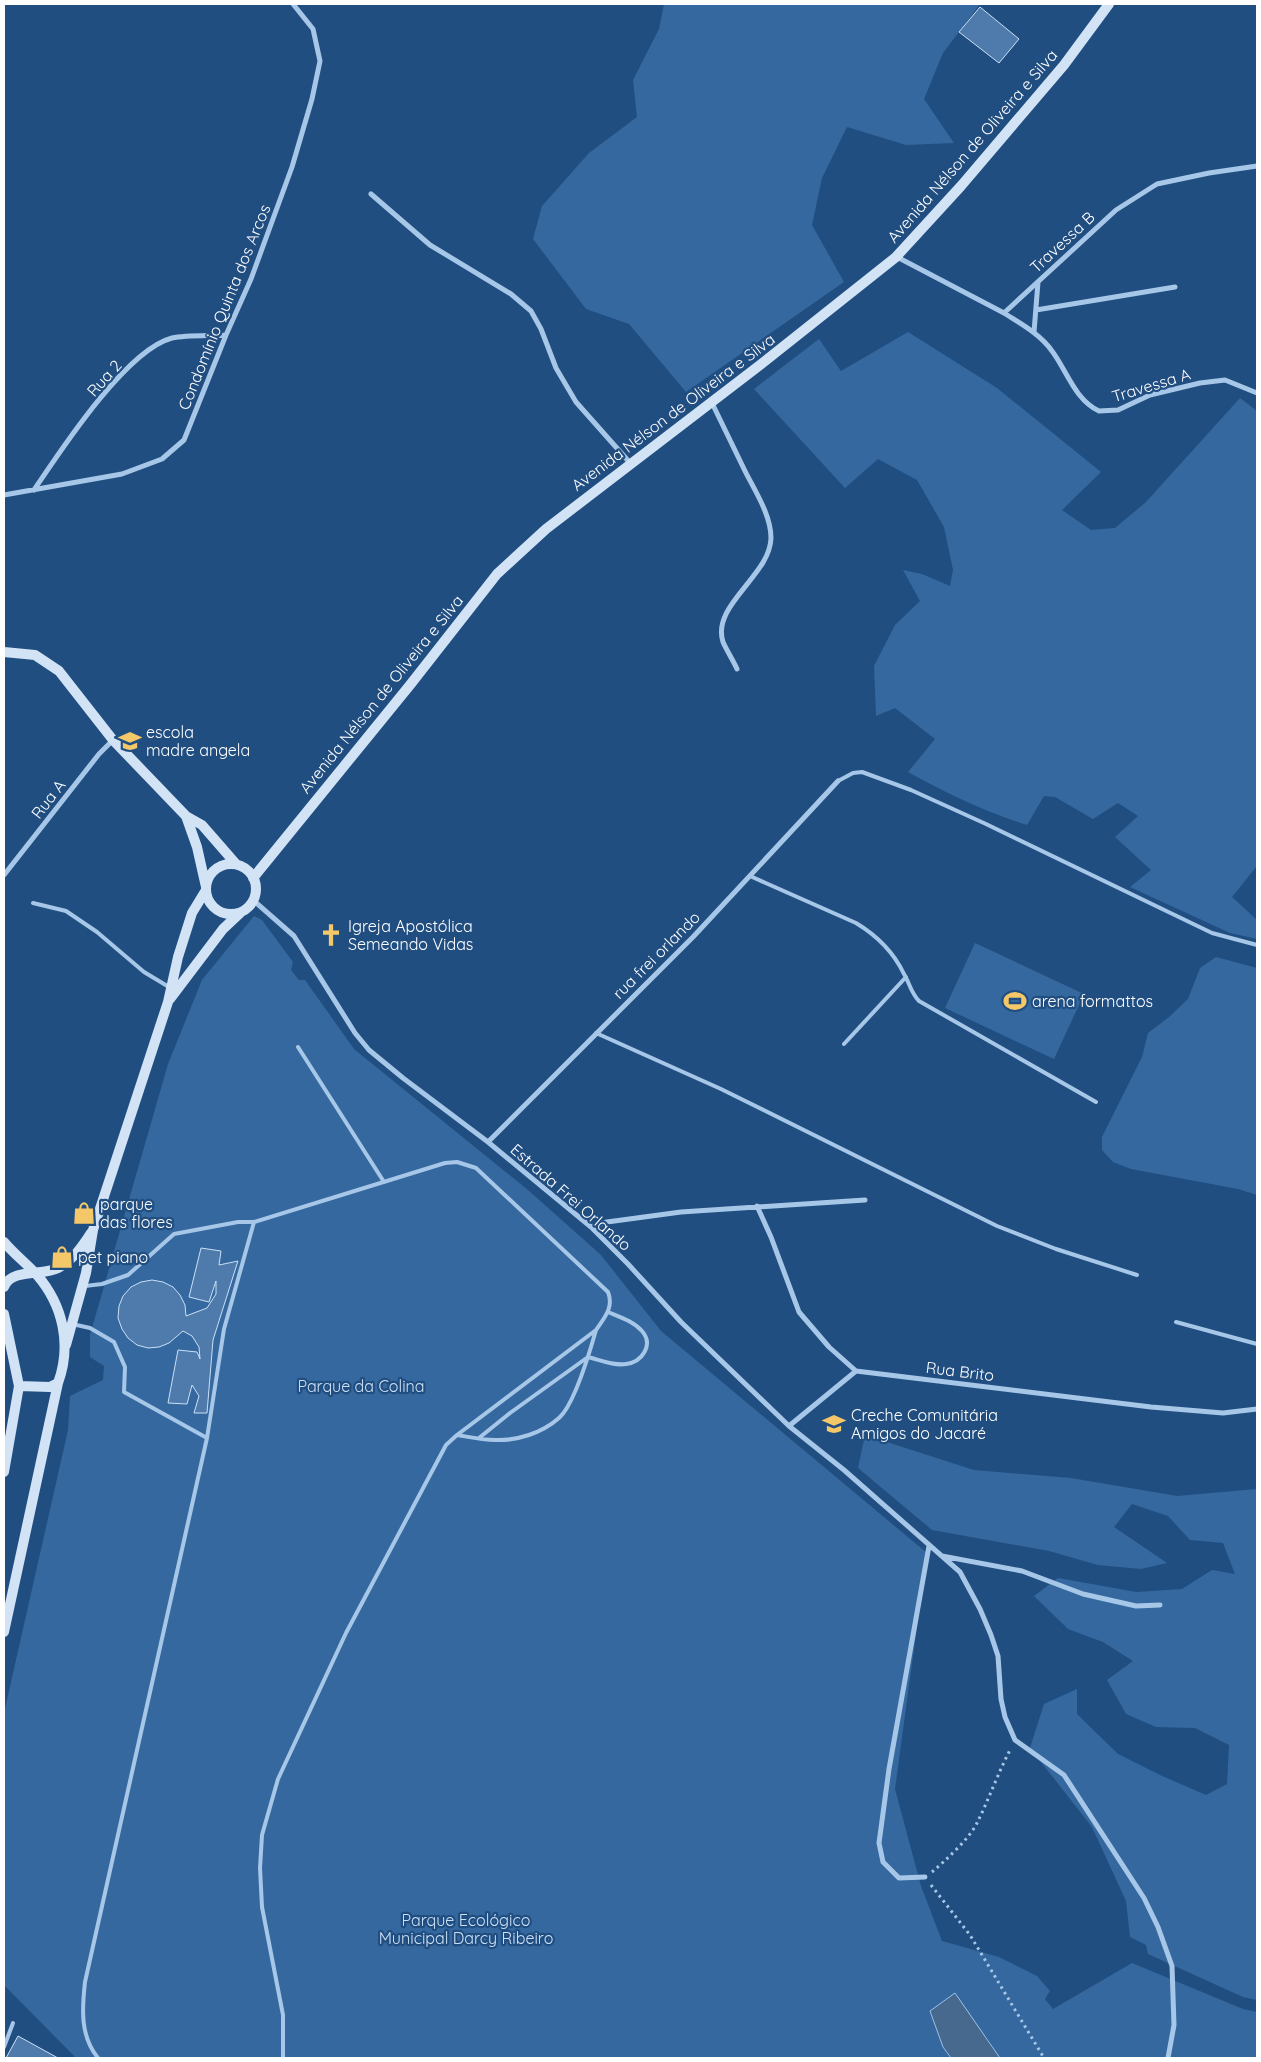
<svg xmlns="http://www.w3.org/2000/svg" width="1261" height="2062" viewBox="0 0 1261 2062" font-family="Quicksand,sans-serif">
<style>
.green{fill:#35689f}
.water{fill:#48698e;stroke:#9bc2e9}
.building{fill:#4e7bac;stroke:#cbe0f6}
.lines{fill:none;stroke-linecap:round;stroke-linejoin:round}
.path{stroke:#a7c7e8;stroke-width:3;stroke-dasharray:2.5 4;stroke-linecap:butt}
.lane{stroke:#a7c7e8;stroke-width:4}
.street{stroke:#a7c7e8;stroke-width:5}
.secondary{stroke:#d2e3f6;stroke-width:10}
.labels{text-anchor:middle;stroke-width:4.5;stroke-linejoin:round;paint-order:stroke}
.street-label{font-size:16px;fill:#fff;stroke:#214e81}
.poi-label{font-size:16px;fill:#fff;stroke:#214e81;text-anchor:start}
.park-label{font-size:16px;fill:#cbe0f6;stroke:#214e81}
</style>
<rect width="100%" height="100%" fill="#214e81"/>
<path class="green" d="M664 4H980L943 53 924 99 954 143 906 145 847 127 822 178 812 225 844 282 686 392 629 324 586 309 533 239 542 206 589 153 637 117 633 80 659 29Z
M908 332 997 388 1101 472 1062 510 1091 530 1115 528 1146 502 1240 398 1257 411V866L1232 897 1257 920V939L1230 933 1130 887 1151 870 1115 837 1138 816 1118 803 1093 819 1055 797 1044 796 1027 825C985 812 946 793 908 772L935 739 895 708 876 716 874 666 895 625 920 601 903 570 922 574 950 586 953 570 944 527 917 480 878 459 845 488 754 389 819 339 841 371Z
M254 916 262 920 293 962 291 970 299 980H305L354 1049 528 1190 601 1255 661 1331 927 1553 895 1789 921 1886 942 1941 999 1957 1037 1976 1050 1991 1045 1999 1053 2009 1132 1963 1243 2009 1257 2012V2058H1000L985 2035 943 2047 951 2058H76L4 1985V1713L68 1430 70 1396 103 1380 104 1366 90 1357V1335L168 1064 202 980Z
M975 943 1084 994 1054 1059 945 1008Z
M1216 957 1257 968V1195L1238 1189 1131 1169 1113 1162 1102 1150V1137L1142 1057 1148 1033 1169 1017 1188 999 1200 968Z
M865 1435 974 1470 1071 1478 1177 1496 1257 1489V2000L1243 1997 1148 1954 1146 1945 1130 1937 1126 1901 1092 1827 1030 1748 1044 1704 1077 1689V1714L1118 1754 1162 1776 1206 1795 1227 1784 1229 1745 1195 1728 1156 1727 1126 1714 1107 1680 1133 1661 1103 1642 1068 1629 1034 1596 1058 1578 1136 1592 1182 1589 1212 1570 1235 1574 1223 1543 1190 1540 1168 1516 1132 1504 1114 1527 1167 1563 1141 1569 1098 1565 1049 1551 932 1530 858 1468Z"/>
<path class="water" d="M955 1993 1000 2058H951L943 2047 930 2011Z"/>
<path class="building" d="M980 7 1019 39 999 63 959 32Z
M201 1248 221 1251 219 1265 238 1261 213 1340 207 1413H194L199 1396 192 1385 187 1404 168 1403 178 1350 197 1352 200 1359 199 1347 192 1336 183 1331 169 1343 159 1347 148 1348 137 1345 128 1338 122 1329 118 1318 119 1306 123 1296 131 1287 141 1282 152 1280 163 1282 173 1287 180 1295 185 1305 186 1316 207 1308 216 1294V1281L209 1302 189 1297Z
M18 2036 58 2058H6Z"/>
<g class="lines">
<path class="path" d="M932 1872C945 1861 970 1838 977 1823 989 1799 998 1773 1011 1748
M931 1885 970 1935 1044 2058"/>
<path class="lane" d="M838 781 853 773 862 772 911 790 986 824 1212 933 1257 945
M750 876 856 923C876 935 894 953 904 974 910 984 911 993 919 1001L1096 1102
M33 903 66 911 97 932 144 972 169 987
M596 1033 721 1089 997 1226 1056 1249 1137 1275
M844 1044 906 977
M298 1047 384 1182
M85 1286 102 1284 128 1275 174 1234 238 1222H254L445 1163 457 1162 476 1168 608 1292C614 1307 605 1317 596 1330L457 1435 446 1445 346 1633 278 1779 262 1835 260 1868 262 1907 283 2015V2058
M1176 1322 1257 1344
M72 1324 90 1328 114 1342 125 1367 124 1392 207 1438 85 1982C82 2009 80 2036 98 2058
M457 1435C469 1437 482 1440 495 1440 517 1441 542 1433 559 1418 575 1404 590 1351 596 1330
M207 1438 224 1329 254 1222
M479 1438 510 1413 588 1357C600 1360 614 1366 626 1364 642 1362 654 1345 642 1331 633 1321 620 1317 608 1312
M4 2047 13 2023"/>
<path class="street" d="M371 194 430 245 511 294 531 311 541 329 556 368 576 402 631 464
M897 257 1004 313 1116 210 1157 184 1209 173 1257 166
M1036 310 1175 287
M1004 313C1021 324 1040 334 1052 351 1067 371 1075 400 1099 411L1118 410 1150 395 1200 383 1225 380 1257 393
M1034 332 1038 282
M712 403C723 426 734 448 745 471 755 491 771 515 771 538 770 576 711 605 723 642 727 651 733 660 737 669
M34 490C61 450 126 350 172 338 187 335 209 336 226 335
M4 495 122 474 162 459 184 440 226 335 251 279 292 167 312 99 320 61 313 29 293 4
M4 875 99 754 113 740
M254 901 294 936 355 1033 369 1050 403 1078 488 1142 591 1227 628 1264 681 1322 789 1426 844 1470 960 1572 980 1609 991 1635 998 1656 1001 1699 1005 1717 1015 1740 1064 1775 1144 1898 1158 1927 1172 1966 1174 2025 1168 2058
M488 1142 693 937 838 781
M757 1206 771 1237 799 1312 829 1347 856 1371 1151 1407 1223 1413 1257 1409
M591 1227 607 1222 681 1212 865 1200
M789 1426 856 1371
M942 1556 1022 1571 1083 1594 1136 1606 1160 1605
M925 1877 899 1878 883 1862 879 1843 889 1769 929 1546"/>
<path class="secondary" d="M4 652 35 655 59 671 113 740 186 816 197 847 206 887
M186 816 202 825 236 864
M206 889a25 25 0 1 1 50 0a25 25 0 1 1-50 0Z
M253 878 410 685 497 574 546 529 760 365 896 257 961 186 1064 65 1109 4
M170 999 223 929 240 913
M4 1242C14 1254 26 1263 37 1275 63 1305 72 1345 58 1383L4 1632
M4 1287C11 1268 43 1276 58 1268 73 1260 82 1247 91 1233
M4 1314 19 1386 4 1472
M66 1345 86 1273 93 1230 168 1002 178 957 192 913 206 890
M19 1386 50 1387 58 1383"/>
</g>
<defs>
<symbol id="school-bare" viewBox="-9 -9 18 18"><path d="M0-5L7-2L0 1L-7-2ZM-4 1L0 2.5L4 1V4Q0 6-4 4Z" fill="#f4c769" stroke="#214e81" stroke-width="2.5" paint-order="stroke"/></symbol>
<symbol id="church-bare" viewBox="-9 -9 18 18"><path d="M-1.2-6h2.4v3.5h3.3v2.4h-3.3V6h-2.4V-.1h-3.3v-2.4h3.3Z" fill="#f4c769" stroke="#214e81" stroke-width="2.5" paint-order="stroke"/></symbol>
<symbol id="stadium-bare" viewBox="-9 -9 18 18"><path d="M0-5a6.5 5 0 1 0 0 10a6.5 5 0 1 0 0-10ZM-3.5-1.8h7v3.6h-7Z" fill="#f4c769" stroke="#214e81" stroke-width="2.5" paint-order="stroke"/></symbol>
<symbol id="shop-bare" viewBox="-9 -9 18 18"><path d="M-5-2.5h2.3a2.7 3.5 0 0 1 5.4 0H5L5.5 6h-11ZM-1.5-2.5h3a1.5 2.3 0 0 0-3 0Z" fill="#f4c769" stroke="#214e81" stroke-width="2.5" paint-order="stroke"/></symbol>
</defs>
<g fill-rule="evenodd">
<use href="#school-bare" x="114" y="725" width="32" height="32"/>
<use href="#church-bare" x="315" y="919" width="32" height="32"/>
<use href="#stadium-bare" x="999" y="985" width="32" height="32"/>
<use href="#shop-bare" x="68" y="1197" width="32" height="32"/>
<use href="#shop-bare" x="46" y="1241" width="32" height="32"/>
<use href="#school-bare" x="818" y="1408" width="32" height="32"/>
</g>
<g class="labels">
<g class="street-label">
<text transform="translate(972 146) rotate(-49)" y="6">Avenida Nélson de Oliveira e Silva</text>
<text transform="translate(1062 242) rotate(-43)" y="6">Travessa B</text>
<text transform="translate(224 307) rotate(-68)" y="6">Condomínio Quinta dos Arcos</text>
<text transform="translate(104 378) rotate(-48)" y="6">Rua 2</text>
<text transform="translate(1151 385) rotate(-17)" y="6">Travessa A</text>
<text transform="translate(673 412) rotate(-37)" y="6">Avenida Nélson de Oliveira e Silva</text>
<text transform="translate(381 694) rotate(-51)" y="6">Avenida Nélson de Oliveira e Silva</text>
<text transform="translate(48 799) rotate(-52)" y="6">Rua A</text>
<text transform="translate(656 955) rotate(-45)" y="6">rua frei orlando</text>
<text transform="translate(571 1197) rotate(41)" y="6">Estrada Frei Orlando</text>
<text transform="translate(960 1371) rotate(7)" y="6">Rua Brito</text>
</g>
<g class="poi-label">
<text x="146" y="738">escola<tspan x="146" dy="18">madre angela</tspan></text>
<text x="348" y="932">Igreja Apostólica<tspan x="348" dy="18">Semeando Vidas</tspan></text>
<text x="1032" y="1007">arena formattos</text>
<text x="100" y="1210">parque<tspan x="100" dy="18">das flores</tspan></text>
<text x="78" y="1263">pet piano</text>
<text x="851" y="1421">Creche Comunitária<tspan x="851" dy="18">Amigos do Jacaré</tspan></text>
</g>
<g class="park-label">
<text x="361" y="1392">Parque da Colina</text>
<text x="466" y="1926">Parque Ecológico<tspan x="466" dy="18">Municipal Darcy Ribeiro</tspan></text>
</g>
</g>
<rect width="1261" height="2062" fill="none" stroke="#ffffff" stroke-width="10"/>
</svg>
